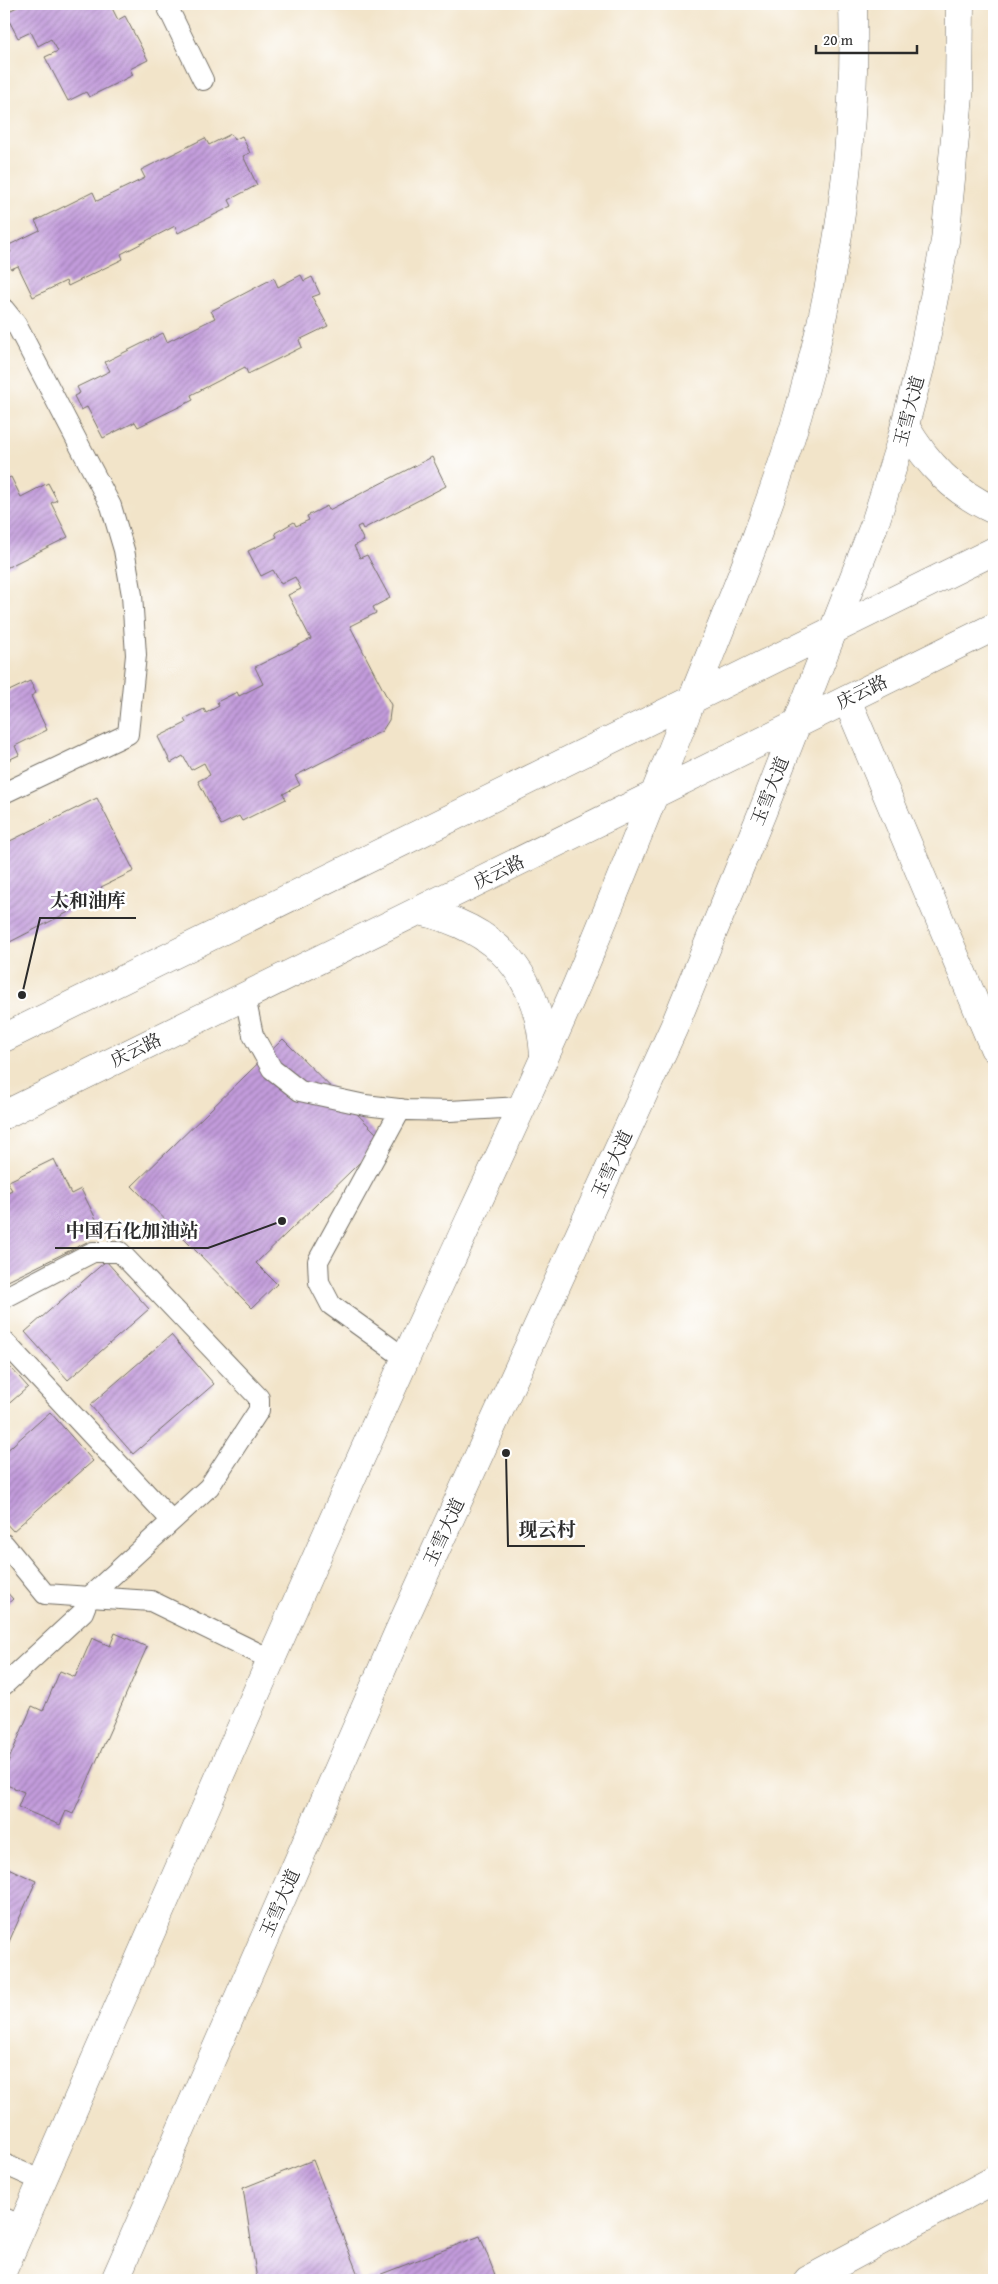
<svg xmlns="http://www.w3.org/2000/svg" width="998" height="2284" viewBox="0 0 998 2284" font-family="'Gentium Book Plus','Noto Serif SC',serif">
<style>
.building{fill:url(#building-hatch)}
.lines{fill:none;stroke-linecap:round;stroke-linejoin:round}
.lane-casing{stroke:#716c62;stroke-width:22}
.street-casing{stroke:#716c62;stroke-width:29}
.secondary-casing{stroke:#716c62;stroke-width:29}
.lane{stroke:#fff;stroke-width:20}
.street{stroke:#fff;stroke-width:28}
.secondary{stroke:#fff;stroke-width:28}
.labels{text-anchor:middle;stroke-width:5;stroke-linejoin:round;paint-order:stroke}
.street-label{font-size:18px;fill:#2b2b2b;stroke:#fff}
.leader{fill:none;stroke:#2b2b2b;stroke-width:2}
.callout-dot{fill:#2b2b2b;stroke:#fff;stroke-width:2}
.callout-label{font-size:19px;text-anchor:middle;font-weight:bold;fill:#2b2b2b;stroke:#fff;stroke-width:5;stroke-linejoin:round;paint-order:stroke}
</style>
<defs>
<pattern id="building-hatch" width="6" height="6" patternUnits="userSpaceOnUse" patternTransform="scale(1.25)"><rect width="6" height="6" fill="#c29bdb"/><path d="M-1 1l2-2M0 6l6-6M5 7l2-2" fill="none" stroke="#9e7fb2"/></pattern>
</defs>
<rect width="100%" height="100%" fill="#fff"/>
<filter id="ink" filterUnits="userSpaceOnUse"><feTurbulence type="fractalNoise" baseFrequency=".02" numOctaves="2"/><feDisplacementMap in="SourceGraphic" scale="10" xChannelSelector="R" yChannelSelector="G"/><feConvolveMatrix kernelMatrix="1 2 1 2 8 2 1 2 1" color-interpolation-filters="sRGB"/></filter>
<filter id="wash" filterUnits="userSpaceOnUse"><feTurbulence type="fractalNoise" baseFrequency=".0096" numOctaves="4" result="noise"/><feDisplacementMap in="SourceGraphic" scale="20" xChannelSelector="R" yChannelSelector="G"/><feGaussianBlur stdDeviation="1.12" result="paint"/><feColorMatrix in="noise" values="0 0 0 0 0 0 0 0 0 0 0 0 0 0 0 0 0 1.4 0 .05"/><feComposite in="paint" operator="in"/></filter>
<g filter="url(#wash)">
<rect width="100%" height="100%" fill="#f2e4c9"/>
<g id="blocks">
<path class="building" d="M23 4H121L112 8 118 20 125 16 148 60 130 69 133 75 89 97 86 92 68 101 45 57 58 51 51 39 38 46 31 32 18 38 5 13Z
M231 134 234 140 242 136 250 153 243 156 257 185 229 200 232 206 178 233 175 226 121 254 123 259 68 286 66 281 33 297 18 266 11 269 4 255 11 252 7 246 40 230 35 221 93 192 97 201 145 178 141 170 205 138 209 145Z
M301 275 304 281 312 277 320 294 312 297 328 326 299 340 302 347 248 374 245 367 191 395 193 400 138 427 135 422 103 438 87 407 81 410 74 396 80 393 77 387 110 371 105 362 163 333 167 342 215 318 211 311 274 278 278 287Z
M432 457 446 486 363 529 361 525 357 527 364 541 354 546 360 558 367 555 390 598 373 607 376 613 350 626 391 705 389 720 382 731 295 776 300 785 283 794 286 799 242 821 239 816 221 825 198 781 210 775 204 763 191 770 183 756 171 763 158 737 186 723 184 719 204 709 206 713 219 706 217 702 237 692 239 696 263 684 255 667 311 639 288 595 301 589 295 577 281 584 273 570 261 576 248 551 277 537 275 533 294 522 296 526 309 520 307 516 327 506 329 510Z
M11 477 21 497 48 483 57 500 51 503 68 537 4 569V480Z
M30 681 36 693 31 696 47 730 15 746 19 755 4 762V684L7 692Z
M97 798 134 871 101 887 104 894 4 945V844Z
M283 1039 383 1140 256 1263 277 1284 252 1308 132 1186Z
M54 1159 71 1194 81 1189 101 1229 85 1237 87 1242 4 1283V1194L12 1190 7 1182Z
M106 1261 149 1309 68 1380 25 1332Z
M171 1335 214 1384 133 1454 90 1405Z
M4 1360 28 1387 4 1408Z
M50 1412 93 1461 13 1531 4 1521V1453Z
M4 1589 13 1599 4 1607Z
M115 1633 147 1647 73 1814 66 1811 60 1825 18 1807 24 1792 4 1784V1771L32 1706 43 1711 60 1671 75 1677 92 1638 110 1646Z
M4 1866 36 1881 4 1953Z
M313 2160 360 2280H257L243 2188Z
M480 2236 497 2280H366Z"/>
</g>
</g>
<g filter="url(#ink)">
<use href="#blocks" fill-opacity="0" stroke="#716c62" stroke-width="1"/>
<g class="lines">
<defs>
<path id="lane" d="M166 4 203 80
M4 309 16 324 111 506 124 550 132 595 136 655 128 734 4 793
M245 997 253 1035 272 1069 300 1091 365 1105 407 1110 450 1111 521 1107
M401 1109 318 1261 319 1282 331 1305 406 1359
M4 1298 93 1252H120L259 1398V1410L209 1487 89 1597 83 1612 4 1685
M4 1341 172 1521
M4 1544 45 1594 151 1601 270 1659
M4 2164 42 2181
M4 2218 22 2226"/>
<path id="street" d="M905 426C927 464 954 492 994 510
M847 700 994 1048
M420 911C499 929 539 975 544 1056
M808 2280 994 2180"/>
<path id="secondary" d="M4 1038 994 551
M4 1115 994 627
M4 2268C140 1958 274 1648 414 1340 468 1222 525 1104 577 984 615 894 651 803 687 712 726 614 768 516 798 414 836 282 857 142 853 4
M115 2280 397 1635 674 1027 762 813 875 523 900 444 921 364 945 241 959 96 960 4"/>
</defs>
<use href="#lane" class="lane-casing"/>
<use href="#street" class="street-casing"/>
<use href="#secondary" class="secondary-casing"/>
<use href="#lane" class="lane"/>
<use href="#street" class="street"/>
<use href="#secondary" class="secondary"/>
</g>
</g>
<g class="labels">
<g class="street-label">
<text transform="translate(909 411) rotate(-75)" y="6">玉雪大道</text>
<text transform="translate(862 692) rotate(-26)" y="6">庆云路</text>
<text transform="translate(770 791) rotate(-68)" y="6">玉雪大道</text>
<text transform="translate(499 872) rotate(-26)" y="6">庆云路</text>
<text transform="translate(136 1050) rotate(-26)" y="6">庆云路</text>
<text transform="translate(612 1164) rotate(-65)" y="6">玉雪大道</text>
<text transform="translate(444 1532) rotate(-65)" y="6">玉雪大道</text>
<text transform="translate(280 1903) rotate(-66)" y="6">玉雪大道</text>
</g>
</g>
<path class="leader" d="M22 995L40 918H136M282 1221L208 1248H55M506 1453L508 1546H585"/>
<g class="callout-dot">
<circle cx="22" cy="995" r="5"/>
<circle cx="282" cy="1221" r="5"/>
<circle cx="506" cy="1453" r="5"/>
</g>
<g class="callout-label">
<text x="88" y="907">太和油库</text>
<text x="132" y="1237">中国石化加油站</text>
<text x="547" y="1536">现云村</text>
</g>
<rect width="998" height="2284" fill="none" stroke="#fff" stroke-width="20"/>
<path d="M816 45v8h101v-8" fill="none" stroke="#2b2b2b" stroke-width="2.5"/>
<text x="823" y="45" font-size="15" fill="#2b2b2b" stroke="#ffffff" stroke-width="4" paint-order="stroke">20 m</text>
</svg>
